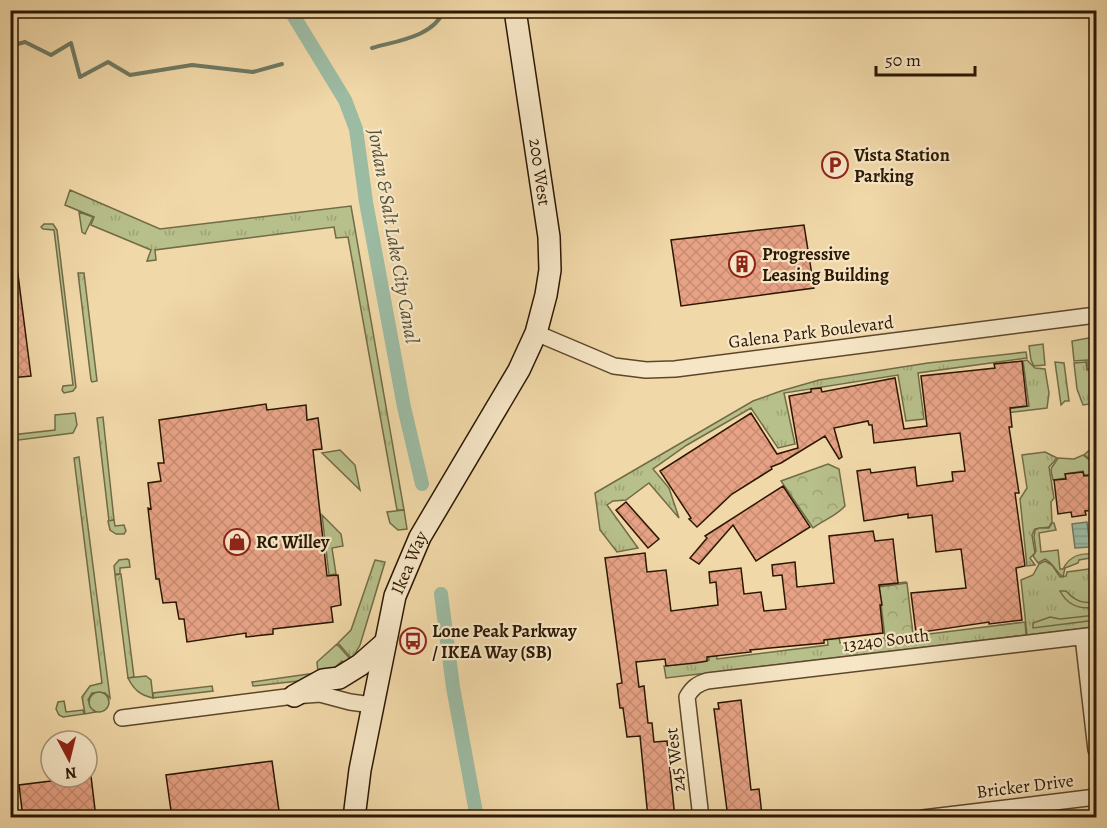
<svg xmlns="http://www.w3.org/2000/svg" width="1107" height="828" viewBox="0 0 1107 828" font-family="Alegreya,serif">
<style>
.grass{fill:url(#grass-tufts);stroke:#716b46;stroke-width:1.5}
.forest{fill:url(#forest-crowns);stroke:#716b46;stroke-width:1.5}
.garden{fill:#b7bf8a;stroke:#716b46;stroke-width:1.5}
.water{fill:url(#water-rules);stroke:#6f7963;stroke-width:1.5}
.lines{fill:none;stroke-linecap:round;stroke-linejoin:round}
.stream{stroke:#6f7963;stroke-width:4}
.canal{stroke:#9cbba3;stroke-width:14}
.building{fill:url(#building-cross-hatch);stroke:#2b1702;stroke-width:1.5}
.street-casing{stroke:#5c472c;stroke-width:18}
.secondary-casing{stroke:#2b1702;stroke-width:24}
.street{stroke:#f6e6c6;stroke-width:15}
.secondary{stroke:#f6e6c6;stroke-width:21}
.labels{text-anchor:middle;stroke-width:4.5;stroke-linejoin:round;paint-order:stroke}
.poi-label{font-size:18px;font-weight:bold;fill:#2b1702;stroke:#f6e6c6;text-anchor:start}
.street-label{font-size:18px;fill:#2b1702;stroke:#f6e6c6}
.water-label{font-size:20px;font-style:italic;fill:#53503a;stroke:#f6e6c6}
</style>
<defs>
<pattern id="grass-tufts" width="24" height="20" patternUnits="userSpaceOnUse" patternTransform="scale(1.5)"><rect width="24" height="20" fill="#b7bf8a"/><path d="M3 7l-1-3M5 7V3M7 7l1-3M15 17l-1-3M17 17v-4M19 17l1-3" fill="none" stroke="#9ea375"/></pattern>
<pattern id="forest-crowns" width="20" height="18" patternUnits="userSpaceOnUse" patternTransform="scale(1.5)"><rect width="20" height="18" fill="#b7bf8a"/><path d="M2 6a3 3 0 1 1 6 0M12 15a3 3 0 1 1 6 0" fill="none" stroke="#9ea375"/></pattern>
<pattern id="water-rules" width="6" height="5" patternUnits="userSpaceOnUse" patternTransform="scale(1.5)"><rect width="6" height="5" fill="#9cbba3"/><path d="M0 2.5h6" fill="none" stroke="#87a08b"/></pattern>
<pattern id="building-cross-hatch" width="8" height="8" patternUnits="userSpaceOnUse" patternTransform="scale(1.5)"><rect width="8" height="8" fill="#e7a285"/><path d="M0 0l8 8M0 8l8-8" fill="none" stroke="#c68b71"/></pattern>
</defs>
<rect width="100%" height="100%" fill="#f1d8a8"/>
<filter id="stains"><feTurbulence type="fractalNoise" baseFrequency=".00333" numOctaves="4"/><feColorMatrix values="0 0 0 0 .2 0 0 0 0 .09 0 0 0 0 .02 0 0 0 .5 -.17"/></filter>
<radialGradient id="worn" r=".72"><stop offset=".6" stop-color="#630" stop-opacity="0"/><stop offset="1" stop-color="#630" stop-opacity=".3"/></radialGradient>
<path class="grass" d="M70 190 160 229 351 206 404 510H397L348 237 336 238 334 227 155 250 156 260 147 261 151 250 91 225 94 217 65 205Z
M78 273H84L97 381 92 382 91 380Z
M1026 352 1027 358 918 373 924 419 906 421 898 375 784 393 795 444 778 448 751 408 687 445 653 469 669 488 679 518 649 483 626 500 613 501 607 505 638 548 617 552 600 530 595 493 753 401 781 391 819 380 928 363Z
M1027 360 1035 368 1045 369 1049 393 1047 408 1006 413V409L1029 406 1023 361Z
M1055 362 1064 363 1069 401H1065L1061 405Z
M1086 362 1087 370H1096V403L1083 405 1077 389 1074 363Z
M103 417 114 520 109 521 97 418Z
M1094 446H1096V489L1095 463 1084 455Z
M1045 452 1057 458 1049 467 1054 498 1051 502 1052 522 1049 527 1035 529 1032 535 1035 553 1030 558 1035 565 1027 566 1020 499 1027 488 1022 455Z
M79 457 110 698 105 693H92L88 700 96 712 85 714 82 697 90 686 102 683 74 458Z
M375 560 385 562 360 645 352 659 338 643 351 630Z
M1045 561 1052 565 1060 577 1066 576 1067 572 1096 568V627L1027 635 1021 580 1033 575 1039 564Z
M121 574 134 677 128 678 115 575Z
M906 582 913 636 1025 622 1026 635 666 678 664 666 709 660 702 607 711 611 717 659 828 645 822 596 833 595 840 643 886 638 880 585Z
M337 670 325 678 253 686 252 682Z
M212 686 213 691 153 698V693Z"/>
<path class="forest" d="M828 464 839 469 845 506C836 516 824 520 813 528L781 481Z
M907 583 914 643 886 646 879 587Z"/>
<path class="garden" d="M79 212 93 217 85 234 82 232Z
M44 224H53L57 230 76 387 73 391 64 393 62 390 63 386 73 385 54 230 43 229 41 227Z
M1094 337 1096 368 1087 369V360L1074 361 1072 341Z
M1043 344 1045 365 1034 366 1031 360 1029 346Z
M75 413 77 425 73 433 11 441V435L55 430V415Z
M340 450 355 465 360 490 322 453Z
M1083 455 1093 463 1094 474 1084 475 1083 471 1066 474V478L1053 480C1049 463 1052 470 1058 458L1074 459Z
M404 510 407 529 398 530 390 523 387 512Z
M322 515 341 534 343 546 332 548 336 574 329 575Z
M114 520 115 526 124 525 126 531 124 534H116L110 530 108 521Z
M1052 523H1054L1056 530 1039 533 1041 552 1058 550 1060 569H1063C1070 555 1083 552 1096 555V561H1091L1090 558 1079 560 1078 563 1065 568 1063 577C1055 571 1054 564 1045 559L1038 563 1033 556 1036 551 1034 537 1035 530 1039 528H1049Z
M127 559 129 560 130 567 120 568V574H115L114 566 119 560Z
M1060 591H1066C1074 600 1084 606 1096 600V607C1080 610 1068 606 1060 591Z
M1096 615V620L1033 628V623L1050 617 1060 619Z
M337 644 352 661 347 666 342 661 332 670 318 673 317 662Z
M146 676 151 680 153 698C140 695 134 690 128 678Z
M89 702a10 10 0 1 1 20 0a10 10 0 1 1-20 0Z
M64 701 66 712 83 710 84 714 63 717 59 715 56 709 58 702Z"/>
<path class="water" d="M1087 522 1090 547 1075 548 1072 524Z"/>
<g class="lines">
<path class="stream" d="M10 46 25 42 51 55 71 43 80 77 108 62 130 75 192 65 253 72 282 64
M372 48C396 41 434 37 444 10"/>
<path class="canal" d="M290 10 345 100 356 129 366 202 404 407 422 484
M441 594 453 687 477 818"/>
</g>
<path class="building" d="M804 225 814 288 681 306 671 240Z
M10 267H17L31 376 10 378Z
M1022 361 1027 406 1010 408 1012 427H1009L1019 493H1015L1025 566 1016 568 1022 620 989 624V622L916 633 911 593 966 588 961 549 936 552 932 515 908 518V514L864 521 857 471 870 469 871 473 915 467 917 486 953 481 952 472 965 471 960 433 874 443 872 425H869L868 421 834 428 842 457 839 459 825 436 781 463 771 467 772 469 732 494 697 527 689 519 691 518 660 471 751 413 777 454 798 448 789 396 811 392V389L821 388 822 392 895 378 904 429 927 426 921 376 977 370 995 368 994 364Z
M266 404 267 410 306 405 307 420 318 418 322 449 313 450 327 576 338 575 341 605 331 607 333 622 273 629V634L246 637V633L187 642 184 619H179L176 602 163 603 159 579H156L148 508 151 509 148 483 161 481 158 463H164L159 420Z
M1083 472 1084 476 1093 475 1096 491V510L1085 511 1086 515 1072 517 1071 512 1058 514 1054 480 1066 479 1065 474Z
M783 486 810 527 756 561 733 525 699 564 690 558 707 538 705 536Z
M626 502 659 539 648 548 616 510Z
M873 531 875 541 893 539 898 583 879 585 882 605H880L883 633 824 640V643L750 650 751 652 707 657V661L695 663 666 666 665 659 636 662 639 687 644 686 648 723H652L654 742 667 741 675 818H648L640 736 627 737 623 708H620L617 684 622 683 605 558 645 553 647 572 666 570 671 611 718 605 716 582 710 583 709 572 741 568 744 594 761 592 764 611 786 609 782 575 773 576 772 565 795 562 797 587 834 583 829 536Z
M741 700 751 790 759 789 762 815 728 818 714 709H719L718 703Z
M272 761 280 818H172L166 775Z
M91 776 96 818H23L19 785Z"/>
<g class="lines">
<defs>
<path id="street" d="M536 333 614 366 646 370 675 369 1096 315
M1083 637 1096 750
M122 718 294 696 320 694 350 702 372 705
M701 818 687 697C692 688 697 684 707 681L1096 635
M923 818 1096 797"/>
<g id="secondary">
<path d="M294 696 323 680 339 678 360 665 385 643"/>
<path id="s1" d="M354 818 360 770 395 596 420 537 519 370 536 333 546 295 550 270 549 237 515 10"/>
</g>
</defs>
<use href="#street" class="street-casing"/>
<use href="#secondary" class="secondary-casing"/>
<use href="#street" class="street"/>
<use href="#secondary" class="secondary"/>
</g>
<defs>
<symbol id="parking-ring" viewBox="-11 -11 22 22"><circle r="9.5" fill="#f6e6c6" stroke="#8f2418" stroke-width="1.5"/><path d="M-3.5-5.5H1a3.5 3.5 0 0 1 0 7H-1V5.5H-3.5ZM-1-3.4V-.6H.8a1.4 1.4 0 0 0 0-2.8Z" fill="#8f2418"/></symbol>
<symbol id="building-ring" viewBox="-11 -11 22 22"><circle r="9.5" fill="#f6e6c6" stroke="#8f2418" stroke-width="1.5"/><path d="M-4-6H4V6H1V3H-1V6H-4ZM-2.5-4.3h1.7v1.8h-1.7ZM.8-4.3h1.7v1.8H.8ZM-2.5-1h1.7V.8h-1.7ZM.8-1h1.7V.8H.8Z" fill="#8f2418"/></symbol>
<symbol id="shop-ring" viewBox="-11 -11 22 22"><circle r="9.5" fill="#f6e6c6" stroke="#8f2418" stroke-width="1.5"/><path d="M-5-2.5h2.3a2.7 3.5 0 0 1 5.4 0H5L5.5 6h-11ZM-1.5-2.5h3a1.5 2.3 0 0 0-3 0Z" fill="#8f2418"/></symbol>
<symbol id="bus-ring" viewBox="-11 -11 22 22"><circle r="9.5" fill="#f6e6c6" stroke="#8f2418" stroke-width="1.5"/><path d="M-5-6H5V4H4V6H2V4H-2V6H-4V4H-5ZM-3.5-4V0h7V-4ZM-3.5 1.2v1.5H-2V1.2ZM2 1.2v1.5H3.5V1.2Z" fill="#8f2418"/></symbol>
</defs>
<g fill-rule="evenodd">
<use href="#parking-ring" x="820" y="150" width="30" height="30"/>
<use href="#building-ring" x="727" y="249" width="30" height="30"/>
<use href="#shop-ring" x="222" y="527" width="30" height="30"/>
<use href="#bus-ring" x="398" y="626" width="30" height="30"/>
</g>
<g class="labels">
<g class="poi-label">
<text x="854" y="161">Vista Station<tspan x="854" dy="21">Parking</tspan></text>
<text x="762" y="260">Progressive<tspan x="762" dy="21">Leasing Building</tspan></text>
<text x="256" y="548">RC Willey</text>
<text x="432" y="637">Lone Peak Parkway<tspan x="432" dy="21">/ IKEA Way (SB)</tspan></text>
</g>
<g class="street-label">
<text transform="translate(540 172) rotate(82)" y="6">200 West</text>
<text transform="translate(811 332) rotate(-7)" y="6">Galena Park Boulevard</text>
<text dy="6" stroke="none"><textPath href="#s1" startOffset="262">Ikea Way</textPath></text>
<text transform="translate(886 640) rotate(-7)" y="6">13240 South</text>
<text transform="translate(675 760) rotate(-97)" y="6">245 West</text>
<text transform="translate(1025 786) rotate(-7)" y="6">Bricker Drive</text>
</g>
<g class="water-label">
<text transform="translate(394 236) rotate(80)" y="7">Jordan &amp; Salt Lake City Canal</text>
</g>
</g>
<rect width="1107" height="828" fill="none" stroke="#f1d8a8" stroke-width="36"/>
<rect x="12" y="12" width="1083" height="804" fill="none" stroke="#2b1702" stroke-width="3"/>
<rect x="18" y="18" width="1071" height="792" fill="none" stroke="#2b1702" stroke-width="1.5"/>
<g transform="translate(69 759) rotate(173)"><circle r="28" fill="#f6e6c6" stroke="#a59378" stroke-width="1.5"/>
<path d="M0-4.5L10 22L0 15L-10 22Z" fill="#8f2418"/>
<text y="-9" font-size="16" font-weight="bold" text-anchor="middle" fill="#2b1702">N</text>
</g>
<path d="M876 66v9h99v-9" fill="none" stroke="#2b1702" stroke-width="3"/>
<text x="885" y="66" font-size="18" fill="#2b1702" stroke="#f6e6c6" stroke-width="4.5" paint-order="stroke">50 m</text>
<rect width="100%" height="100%" filter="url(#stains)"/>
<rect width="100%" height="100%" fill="url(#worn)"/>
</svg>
